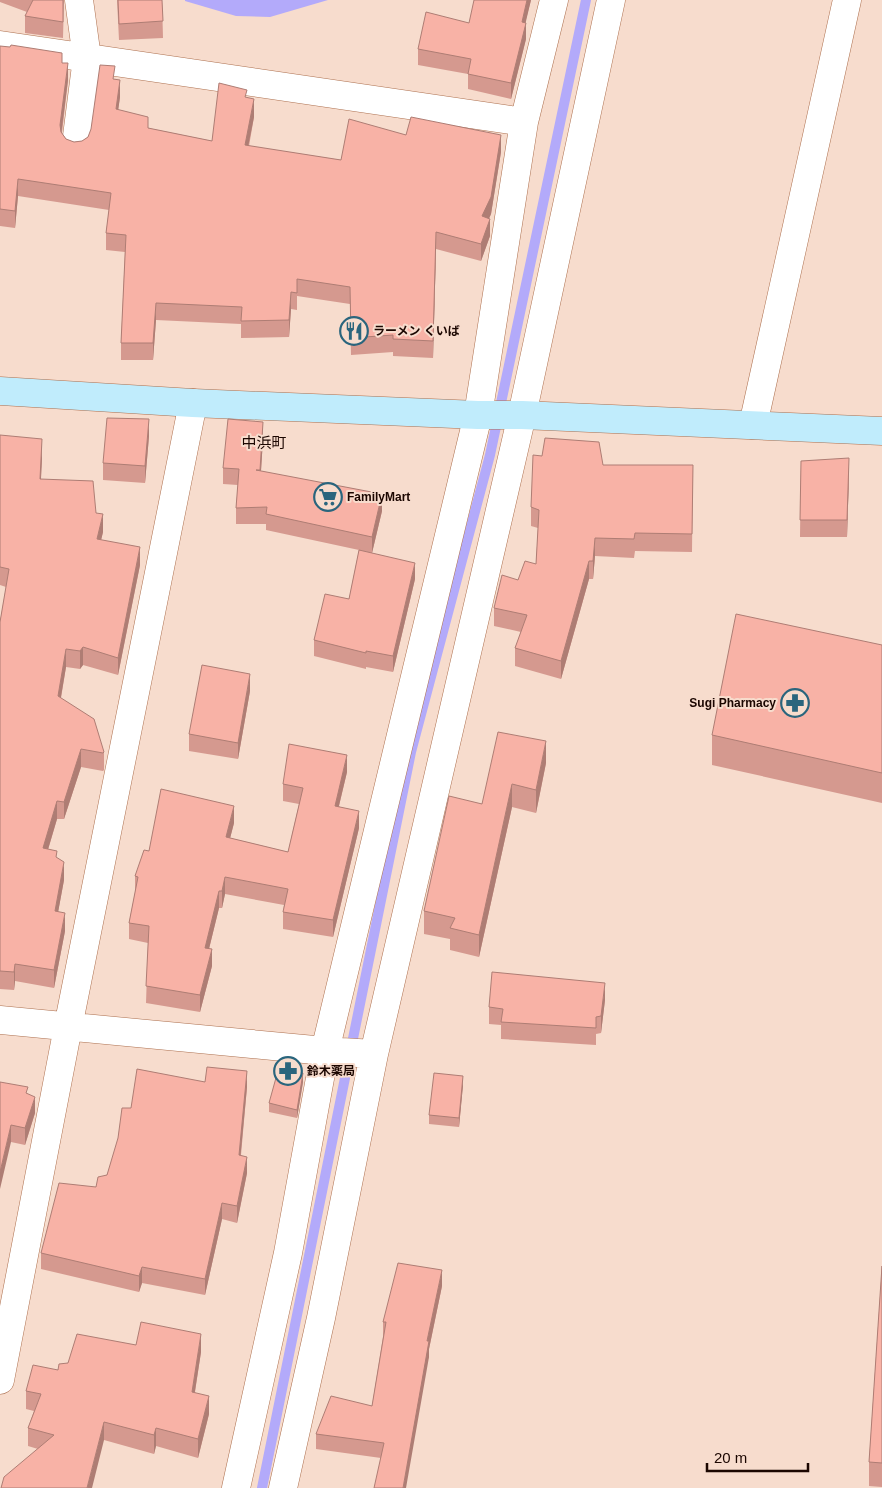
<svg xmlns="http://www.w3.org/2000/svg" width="882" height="1488" viewBox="0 0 882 1488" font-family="Arial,'Noto Sans JP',sans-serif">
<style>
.water{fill:#b3aafa}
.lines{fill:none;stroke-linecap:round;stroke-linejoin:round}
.stream{stroke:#b3aafa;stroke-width:10}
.street-casing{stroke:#ad704f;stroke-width:29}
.secondary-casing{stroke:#ad704f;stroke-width:29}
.street{stroke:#fff;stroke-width:28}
.secondary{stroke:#c0ecfc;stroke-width:28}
.wall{fill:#d5998f}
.shaded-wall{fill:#ae7d74}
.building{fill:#f8b2a6;stroke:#ae7d74}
.labels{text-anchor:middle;stroke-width:4;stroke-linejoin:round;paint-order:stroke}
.poi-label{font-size:12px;font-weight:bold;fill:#1b0600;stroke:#f7dccd;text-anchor:start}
.quarter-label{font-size:15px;fill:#1b0600;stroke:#f7dccd}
</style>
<rect width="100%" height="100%" fill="#f7dccd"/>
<path class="water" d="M185 0H328L270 17 236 16 185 1Z"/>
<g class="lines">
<path class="stream" d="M262 1488 411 752 490 455 586 0"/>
<defs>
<path id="street" d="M0 45 524 122
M76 144 87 58 79 0
M753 425 847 0
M0 1020 325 1051 374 1054
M0 1380 68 1027 193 403
M236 1488 288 1253 325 1051 478 415 524 122 554 0
M283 1488 321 1318 374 1054 522 415 611 0"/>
<path id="secondary" d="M0 391 193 403 478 415H522L882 431"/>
</defs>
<use href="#street" class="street-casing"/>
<use href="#secondary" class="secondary-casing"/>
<use href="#street" class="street"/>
<use href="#secondary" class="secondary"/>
</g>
<path class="wall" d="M0 0H64L63 38 25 33V16L27 12 0 2Z
M117 0H162L163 38 119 40Z
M531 0 525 23 526 39 511 99 468 89V74L418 65V49L469 23Z
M0 46 62 63 68 80 62 133 66 139 74 142 82 141 88 137 115 79 120 97 118 110 148 128 212 141 247 97 254 117 249 146 341 160 406 135 501 152 491 214 489 219 490 236 481 261 436 249 433 358 393 356V352L351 355 350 304 297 296V310L291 309 289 337 241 338V324L156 320 153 360H121V343L125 252 106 250V233L109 210 18 196 15 228 0 226Z
M0 435 42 457 41 479 96 513 103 532 101 540 140 565 118 675 83 665 80 669 66 667 61 698 104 752V770L103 771 81 767 64 819H57L48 850 57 858 64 880 58 912 65 931 54 988 15 981 14 990 0 989V622L6 587 0 585Z
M149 436 145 483 103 480V463Z
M263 439 261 471 382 511 372 553 415 579 393 672 366 667V669L314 656V640L349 599 359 550 266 530V524H236V508L238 485 223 484V468Z
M801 461 849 475 847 537H800Z
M603 465H693L692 552 635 551 634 558 595 556 593 579H589L561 679 515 666V648L521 632 494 626V608L518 580 536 564 538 528 531 526V507Z
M882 645V803L712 765V735Z
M250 691 238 759 189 751V734Z
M546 763 536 813 512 807 479 957 450 950V939L424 934V911L482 804Z
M347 772 339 806 359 828 333 937 283 929V912L284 905 225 894 222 908H219L209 949 212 966 200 1012 146 1003 148 943 129 939V923L135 893V876L149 851 234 823 230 838 288 852 299 804 283 801V784Z
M605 1000 601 1033 596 1034V1045L501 1039V1025L489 1024V1007Z
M0 1082 28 1094 35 1113 25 1145 11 1142Z
M205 1082 247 1087 241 1155 247 1173 237 1223 222 1219 205 1295 142 1283 139 1292 41 1269V1253L96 1187 107 1175 131 1108Z
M303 1082 297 1118 269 1112V1103Z
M463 1085 459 1127 429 1124V1115Z
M882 1266V1487L869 1486V1462Z
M442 1286 429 1349V1357L381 1458 316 1449V1434L372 1406 383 1337V1322Z
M136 1345 201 1352 195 1392 209 1414 198 1458 156 1446 154 1454 104 1440 38 1449 28 1446V1428L34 1411 26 1409V1391L68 1363Z"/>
<path class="shaded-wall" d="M527 0H531L522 38V22Z
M526 23V39L511 99V83Z
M68 63V80L60 143V125Z
M120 80V97L116 126V109Z
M254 99V117L245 162V145Z
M501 135V152L491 214 482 233V216Z
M18 179V196L15 228V211Z
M490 219V236L481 261V244Z
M436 232V249L433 358V341Z
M291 292V309L289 337V320Z
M156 303V320L153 360V343Z
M149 419V436L145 483V466Z
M263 422V439L260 486V470Z
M42 439V457L40 497V479Z
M849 458V475L847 537V520Z
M382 494V511L372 553V537Z
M103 514V532L97 557V539Z
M595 538V556L593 579V561Z
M140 547V565L118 675V658Z
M589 561V579L561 679V661Z
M415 563V579L393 672V656Z
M83 647V665L80 669V651Z
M66 649V667L58 714V696Z
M250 674V691L238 759V743Z
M546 741V763L536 813V790Z
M81 749V767L64 819V802Z
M347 755V772L335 822V806Z
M512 784V807L479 957V935Z
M57 801V819L43 866V848Z
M234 806V823L226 854V837Z
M359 811V828L333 937V920Z
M64 862V880L55 929V911Z
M225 877V894L222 908V891Z
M219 891V908L205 965V948Z
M65 913V931L54 988V970Z
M212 949V966L200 1012V995Z
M15 964V981L14 990V972Z
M605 983V1000L601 1033V1016Z
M247 1071V1087L239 1171V1155Z
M303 1073V1082L297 1118V1110Z
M463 1076V1085L459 1127V1118Z
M35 1097V1113L25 1145V1128Z
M11 1125V1142L0 1189V1172Z
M247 1157V1173L237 1223V1206Z
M222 1203V1219L205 1295V1279Z
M142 1267V1283L139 1292V1276Z
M442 1270V1286L429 1349V1357L406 1488H403L427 1341Z
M201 1334V1352L192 1410V1392Z
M209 1396V1414L198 1458V1439Z
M104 1422V1440L92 1488H87Z
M156 1428V1446L154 1454V1435Z"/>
<path class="building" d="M33 0H63V22L25 16Z
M118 0H162L163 21 119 24Z
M474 0H527L522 22 526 23 511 83 468 74 471 59 418 49 426 12 469 23Z
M11 45 62 53V63H68L60 125 61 132 66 139 74 142 82 141 88 137 91 129 100 65 115 66 113 79 120 80 116 109 148 117V128L212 141 219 83 247 90 245 97 254 99 245 145 341 160 349 119 406 135 411 117 501 135 491 197 482 216 490 219 481 244 436 232 433 341 393 339V335L351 338 350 287 297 279V293L291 292 289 320 241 321 242 307 156 303 153 343H121L126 235 106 233 111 193 18 179 15 211 0 209V46L10 47Z
M107 418 149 419 145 466 103 463Z
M228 419 263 422 260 470H256L382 494 372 537 266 514 267 507 236 508 239 469 223 468Z
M0 435 42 439 40 479 93 481 96 513 103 514 97 539 140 547 118 658 83 647 80 651 66 649 58 696 94 719 104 752 103 753 81 749 64 802 57 801 43 848 57 851 56 857 64 862 55 911 65 913 54 970 15 964 14 972 0 971V622L9 569 0 567Z
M545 438 599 442 603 465H693L692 534 635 533 634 539 595 538 593 561H589L561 661 515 648 527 615 494 608 502 575 518 580 525 561 536 564 539 510 531 507 533 455 542 456Z
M849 458 847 520H800L801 461Z
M359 550 415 563 393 656 366 651V653L314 640 325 594 349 599Z
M736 614 882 645V773L712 735Z
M202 665 250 674 238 743 189 734Z
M498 732 546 741 536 790 512 784 479 935 450 928 455 918 424 911 449 796 482 804Z
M289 744 347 755 335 806 359 811 333 920 283 912 288 889 225 877 222 891H219L205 948 212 949 200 995 146 986 149 926 129 923 138 877 135 876 144 850 149 851 161 789 234 806 226 837 288 852 303 788 283 784Z
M492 972 605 983 601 1016 596 1017V1028L501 1022 503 1009 489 1007Z
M207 1067 247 1071 239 1155 247 1157 237 1206 222 1203 205 1279 142 1267 139 1276 41 1253 59 1183 96 1187 98 1177 107 1175 118 1138 122 1108H131L137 1069 205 1082Z
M279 1067 303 1073 297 1110 269 1103Z
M434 1073 463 1076 459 1118 429 1115Z
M0 1082 28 1087 26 1093 35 1097 25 1128 11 1125 0 1172Z
M398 1263 442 1270 427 1341H429L403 1488H374L384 1443 316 1434 331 1396 372 1406 386 1322H383Z
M882 1266V1463L869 1462Z
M141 1322 201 1334 192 1392 209 1396 198 1439 156 1428 154 1435 104 1422 87 1488H1L4 1477 54 1435 28 1428 41 1394 26 1391 33 1365 58 1370 59 1364 68 1363 77 1334 136 1345Z"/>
<defs>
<symbol id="restaurant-ring" viewBox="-11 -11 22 22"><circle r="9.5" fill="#f7dccd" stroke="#2a657d" stroke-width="1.5"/><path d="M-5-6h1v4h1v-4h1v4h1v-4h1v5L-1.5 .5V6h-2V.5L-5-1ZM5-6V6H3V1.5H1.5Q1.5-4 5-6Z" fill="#2a657d"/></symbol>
<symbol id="supermarket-ring" viewBox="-11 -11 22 22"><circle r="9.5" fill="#f7dccd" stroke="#2a657d" stroke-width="1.5"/><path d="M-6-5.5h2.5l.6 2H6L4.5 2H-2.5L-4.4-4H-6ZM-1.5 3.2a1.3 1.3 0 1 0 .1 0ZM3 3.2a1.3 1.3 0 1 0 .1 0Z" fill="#2a657d"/></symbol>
<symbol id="pharmacy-ring" viewBox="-11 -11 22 22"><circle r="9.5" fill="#f7dccd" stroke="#2a657d" stroke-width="1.5"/><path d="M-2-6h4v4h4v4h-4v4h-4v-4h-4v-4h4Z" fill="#2a657d"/></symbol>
</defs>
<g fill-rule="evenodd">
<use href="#restaurant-ring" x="338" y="315" width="32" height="32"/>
<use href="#supermarket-ring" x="312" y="481" width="32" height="32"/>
<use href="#pharmacy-ring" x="779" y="687" width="32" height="32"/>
<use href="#pharmacy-ring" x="272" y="1055" width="32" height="32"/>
</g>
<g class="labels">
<g class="poi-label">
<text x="373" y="335">ラーメン くいば</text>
<text x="347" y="501">FamilyMart</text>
<text x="776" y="707" text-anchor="end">Sugi Pharmacy</text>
<text x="307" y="1075">鈴木薬局</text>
</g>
<g class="quarter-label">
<text x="264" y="448">中浜町</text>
</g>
</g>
<path d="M707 1463v8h101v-8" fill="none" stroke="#1b0600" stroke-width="2.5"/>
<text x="714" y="1463" font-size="15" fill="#1b0600" stroke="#f7dccd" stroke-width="4" paint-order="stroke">20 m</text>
</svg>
